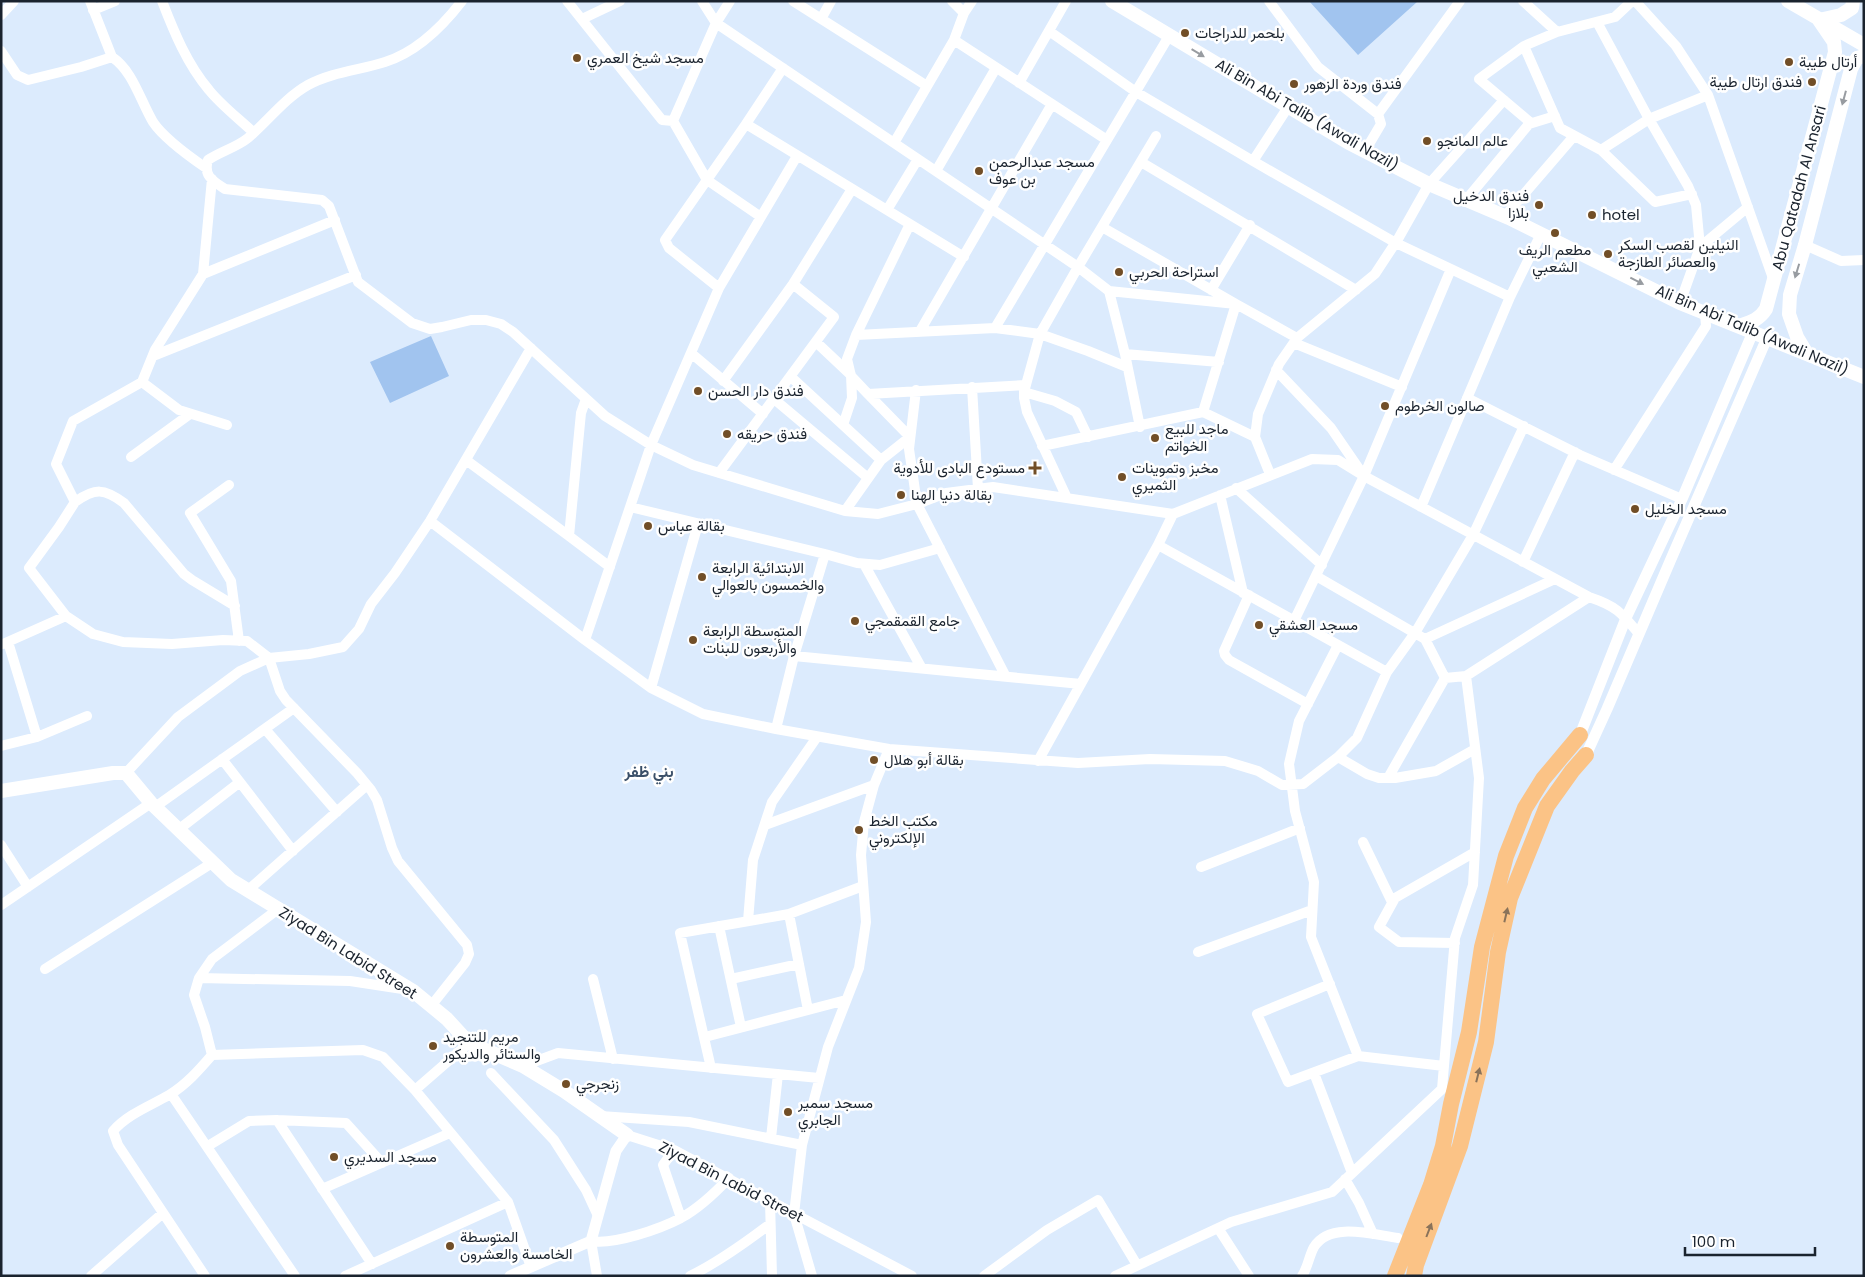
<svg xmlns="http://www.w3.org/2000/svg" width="1865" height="1277" viewBox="0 0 1865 1277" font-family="Poppins,Vazirmatn,sans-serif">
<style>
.pitch{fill:#a1c4ef}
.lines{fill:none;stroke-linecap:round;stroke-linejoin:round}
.minor{stroke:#fff;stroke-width:10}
.tertiary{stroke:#fff;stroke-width:11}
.secondary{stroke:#fff;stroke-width:14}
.trunk{stroke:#fbc386;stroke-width:16}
.oneway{fill:#989ca1}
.oneway2{fill:#8a735a}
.poi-dot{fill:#714e27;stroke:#fff;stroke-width:2}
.labels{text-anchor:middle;stroke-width:5;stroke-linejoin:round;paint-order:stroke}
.poi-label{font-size:15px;fill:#1a232e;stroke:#fff;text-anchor:start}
.street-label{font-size:15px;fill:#1a232e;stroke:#fff}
.neighbourhood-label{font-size:16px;font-weight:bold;fill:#3b5069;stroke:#fff}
</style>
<rect width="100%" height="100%" fill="#dcebfd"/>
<path class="pitch" d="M1309 1H1416L1417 2 1358 55Z
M431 336 449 376 390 403 370 362Z"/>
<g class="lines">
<path class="minor" d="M90 1 112 57
M162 1C174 32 187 64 209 90 221 105 238 118 253 132
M462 1C442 27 417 52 385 62 360 70 332 72 308 85 285 98 268 121 248 138 237 147 220 152 208 160 203 176 213 181 225 189L322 200 329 206 358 282 412 323 430 329 442 327 471 320H486L501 324 513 332 605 416 651 445 693 465 845 511 878 514 917 504 946 493 993 487 1173 514
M567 1 662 120 673 121 716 23 730 1
M702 1 716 23 1078 267 1109 291 1236 304 1297 338
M793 1 927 86
M952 1 964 13
M1269 1 1318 67 1378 114
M1523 1 1557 32 1615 17 1632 1
M1635 1 1676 46 1708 95 1774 281
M93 10 115 1
M1 15 14 1
M582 19 620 1
M821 19 831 1
M1597 22 1649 119 1688 186 1696 205 1700 247
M1049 31 1136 92 1253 161 1396 243 1510 297
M954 40 1107 140
M1524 46 1560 128 1601 150 1649 119 1708 95
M1 51 17 75 28 80 81 67 112 57C133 71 140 100 153 122 163 137 190 157 206 168
M783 68 746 124 964 257
M1019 83 1066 1
M673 121 707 180 761 217
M1531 123 1479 79 1524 46 1557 32
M894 143 954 40 964 13 972 1
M1601 150 1655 202 1692 194
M1365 151 1381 124 1378 114 1460 1
M1253 161 1288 107
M1141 162 1356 290
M936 171 996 68
M212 179 203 274 155 350 142 382 73 421 56 464 75 502 59 527 29 568 66 616 93 634 123 642 172 644 223 640 247 641 269 658 280 691 286 700 357 773 371 790 377 800 392 848 398 861 467 945 469 954 465 963 431 1006
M1466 200 1529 124 1555 116
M887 210 918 159
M1505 216 1574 136
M910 224 856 335 847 359 851 376 868 394 1026 385
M1102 227 1236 304 1203 412
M1805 245 1841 261 1864 260
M203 274 335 220
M719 288 669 248 665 240 746 124
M1211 290 1250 225
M1109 291 1125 354 1140 427
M1680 303 1700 247 1748 207
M995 328 1169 36
M920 331 1052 104
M856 335 995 328 1040 334 1088 351 1127 367
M816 342 851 375 852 398 843 425
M1294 343 1402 387
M691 353 763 414
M1125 354 1219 362
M153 356 356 275
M1276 370 1331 428 1364 476 1589 597C1616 606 1621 612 1639 634
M791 377 881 460
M723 381 793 284 852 189
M142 382 179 410 227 425
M972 387 978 489
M916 390 909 449 917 504 1005 675
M1024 392 1055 401 1076 412 1088 437
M1467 398 1580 455 1682 499
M586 399 581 413 569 536 610 567
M774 399 868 478
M1042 446 1203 412 1255 437
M131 457 190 414
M466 460 569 536
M1614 470 1706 326 1705 313
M719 473 834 317 793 284
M1270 474 1255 437 1258 414 1279 364 1297 338 1375 274 1398 239 1429 184 1504 100
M229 485 190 513 231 581 239 641
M1236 488 1322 565
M1220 495 1243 593
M1067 498 1027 412 1024 398V392L1040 334 1078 267 1156 136
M75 502C95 488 104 488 124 503L184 574 192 580 235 606
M630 507 825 554 857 563 880 565 940 548
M1421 507 1510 297 1541 234
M845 511 881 460 910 437 868 394
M430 521 585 640 651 688 703 714 776 729 889 749 1078 763 1150 759 1225 761 1258 771 1282 785 1303 784 1338 757
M1158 545 1387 672
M1523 562 1575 452
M864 564 921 667
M1316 576 1425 639 1445 678 1388 778
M1249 595 1224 651 1225 655 1229 660 1308 704
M1294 621 1364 476 1451 269
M1425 639 1555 579
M585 640 651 445 719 288 797 156
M8 642 37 737
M3 644 66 616
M1338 645 1299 721 1289 764 1295 811 1314 882 1311 937 1358 1056
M794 656 1081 684
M1445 678 1466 676 1589 597
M651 688 698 524
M265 729 337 812
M776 729 794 656 825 554
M1 746 37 737 87 716
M1475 749 1436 771 1395 778H1379L1367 774 1338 757 1357 738 1387 672 1415 633 1473 535 1524 426
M222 759 293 851
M1038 761 1158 545 1173 514 1312 459 1338 460 1364 476
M126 773 178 717 240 671 269 658 309 654 343 647 359 629 371 604 395 573 430 521 531 348
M155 807 294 708
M765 825 874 785
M178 830 240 782
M1363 842 1392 902
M1 845 28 887
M1201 867 1300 828
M247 891 367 785
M1 905 151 803
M789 914 808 1010
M748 921 753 860 772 802 817 737
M719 926 741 1027
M1455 943 1399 942 1379 927 1395 898 1475 852
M1198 952 1312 910
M45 969 212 863
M199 978 350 981 409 990
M593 979 613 1059
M731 979 799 964
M1330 984 1257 1014 1288 1082 1358 1056 1444 1066
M705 1037 846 1000
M212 1055 363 1050 383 1057 415 1090 508 1202 531 1267
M523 1066 558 1053 819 1078
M711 1068 680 933 789 914 863 886
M491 1073 554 1140 586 1190 598 1216
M1314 1073 1352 1173
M415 1090 469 1043
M171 1094 295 1276
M600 1116 689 1122 802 1145
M277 1120 372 1264
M627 1135 674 1150 912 1276
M771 1138 778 1074
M208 1146 249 1121 277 1120 346 1123 382 1163
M674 1150 663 1165 681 1218
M1345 1179 1359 1203 1373 1234
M322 1189 450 1133
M770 1201 772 1276
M1218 1228 1249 1276
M91 1276 163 1213
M205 1276 118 1145 113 1131C128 1114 150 1106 169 1095 186 1085 199 1070 212 1055L205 1027 194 995 199 978 212 959 277 910
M345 1276 508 1202
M597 1276 591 1241C614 1245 660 1229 681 1218 699 1208 715 1193 729 1178
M690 1276C719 1262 745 1243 770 1224
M812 1276 794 1214 802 1145 828 1047 859 968 866 922 861 855 864 822 874 785 889 749
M984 1276 1047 1230 1098 1200 1137 1265
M1115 1276 1231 1222 1332 1192 1442 1089 1455 938 1473 885 1479 778 1466 676
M1302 1276C1308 1267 1309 1256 1314 1247 1330 1221 1374 1235 1398 1238"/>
<path class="tertiary" d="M1580 735 1626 618 1682 499 1753 332
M1586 755 1607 709 1671 559 1767 338
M510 1276 591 1241 616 1151 627 1135"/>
<path class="secondary" d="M1112 1 1349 143 1429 184 1509 218 1680 303 1864 377
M1788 1 1864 45
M1819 20 1841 15 1852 8 1853 1
M1739 326C1751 322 1759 320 1766 309L1835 52 1834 42 1819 20
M1806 352 1797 337 1789 314 1790 295 1805 245 1851 69 1857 58 1864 56
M1 791 113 773H126L151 803 231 880 413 991 447 1019 469 1043 523 1066 564 1091 627 1135"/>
<path class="trunk" d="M1395 1276 1431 1185 1443 1146 1451 1104 1469 1032 1482 947 1506 856 1525 808 1543 779 1580 735
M1414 1276 1416 1265 1460 1146 1486 1042 1498 952 1510 898 1547 806 1572 771 1586 755"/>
</g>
<defs><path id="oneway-solid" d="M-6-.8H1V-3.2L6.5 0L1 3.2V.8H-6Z" transform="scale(1.25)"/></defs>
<g class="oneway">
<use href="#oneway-solid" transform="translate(1198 53) rotate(31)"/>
<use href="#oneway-solid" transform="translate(1844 98) rotate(105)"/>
<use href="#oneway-solid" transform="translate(1797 271) rotate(107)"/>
<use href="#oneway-solid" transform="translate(1637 281) rotate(27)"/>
</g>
<g class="oneway2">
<use href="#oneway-solid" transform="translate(1506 915) rotate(-77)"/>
<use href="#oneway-solid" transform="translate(1478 1075) rotate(-76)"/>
<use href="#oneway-solid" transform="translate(1429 1230) rotate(-69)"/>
</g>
<g class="poi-dot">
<circle cx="1185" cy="33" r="5"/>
<circle cx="577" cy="58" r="5"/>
<circle cx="1789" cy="62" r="5"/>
<circle cx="1812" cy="82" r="5"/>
<circle cx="1294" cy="84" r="5"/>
<circle cx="1427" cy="141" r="5"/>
<circle cx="979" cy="171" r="5"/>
<circle cx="1539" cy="205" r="5"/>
<circle cx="1592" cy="215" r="5"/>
<circle cx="1555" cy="233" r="5"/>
<circle cx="1608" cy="254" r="5"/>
<circle cx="1119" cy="272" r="5"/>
<circle cx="698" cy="391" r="5"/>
<circle cx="1385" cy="406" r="5"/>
<circle cx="727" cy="434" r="5"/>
<circle cx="1155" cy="438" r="5"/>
<path d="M1032.5 460.5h5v5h5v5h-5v5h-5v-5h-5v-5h5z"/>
<circle cx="1122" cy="477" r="5"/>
<circle cx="901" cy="495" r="5"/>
<circle cx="1635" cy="509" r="5"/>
<circle cx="648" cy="526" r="5"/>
<circle cx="702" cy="577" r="5"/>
<circle cx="855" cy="621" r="5"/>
<circle cx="1259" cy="625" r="5"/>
<circle cx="693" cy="640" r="5"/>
<circle cx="874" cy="760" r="5"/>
<circle cx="859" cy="830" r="5"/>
<circle cx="433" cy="1046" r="5"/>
<circle cx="566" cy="1084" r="5"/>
<circle cx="788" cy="1112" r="5"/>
<circle cx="334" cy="1157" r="5"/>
<circle cx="450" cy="1246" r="5"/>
</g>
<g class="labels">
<g class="poi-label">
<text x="1195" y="38">بلحمر للدراجات</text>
<text x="587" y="63">مسجد شيخ العمري</text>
<text x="1799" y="67">أرتال طيبة</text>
<text x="1802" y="87" text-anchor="end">فندق ارتال طيبة</text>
<text x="1304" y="89">فندق وردة الزهور</text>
<text x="1437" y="146">عالم المانجو</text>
<text x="989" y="167">مسجد عبدالرحمن<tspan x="989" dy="17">بن عوف</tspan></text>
<text x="1529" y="201" text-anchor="end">فندق الدخيل<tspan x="1529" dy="17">بلازا</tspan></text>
<text x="1602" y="220">hotel</text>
<text x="1618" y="250">النيلين لقصب السكر<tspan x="1618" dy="17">والعصائر الطازجة</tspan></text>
<text x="1555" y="255" text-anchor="middle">مطعم الريف<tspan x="1555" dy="17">الشعبي</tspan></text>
<text x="1129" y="277">استراحة الحربي</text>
<text x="708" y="396">فندق دار الحسن</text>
<text x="1395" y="411">صالون الخرطوم</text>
<text x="1165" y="434">ماجد للبيع<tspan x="1165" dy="17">الخواتم</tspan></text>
<text x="737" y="439">فندق حريقه</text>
<text x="1025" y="473" text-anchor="end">مستودع البادى للأدوية</text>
<text x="1132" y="473">مخبز وتموينات<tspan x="1132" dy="17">الثميري</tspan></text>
<text x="911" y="500">بقالة دنيا الهنا</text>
<text x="1645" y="514">مسجد الخليل</text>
<text x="658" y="531">بقالة عباس</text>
<text x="712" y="573">الابتدائية الرابعة<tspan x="712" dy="17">والخمسون بالعوالي</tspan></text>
<text x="865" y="626">جامع القمقمجي</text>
<text x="1269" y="630">مسجد العشقي</text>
<text x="703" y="636">المتوسطة الرابعة<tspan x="703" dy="17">والأربعون للبنات</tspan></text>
<text x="884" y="765">بقالة أبو هلال</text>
<text x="869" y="826">مكتب الخط<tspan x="869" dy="17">الإلكتروني</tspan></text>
<text x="443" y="1042">مريم للتنجيد<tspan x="443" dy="17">والستائر والديكور</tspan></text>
<text x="576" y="1089">زنجرجي</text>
<text x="798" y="1108">مسجد سمير<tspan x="798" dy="17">الجابري</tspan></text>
<text x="344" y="1162">مسجد السديري</text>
<text x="460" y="1242">المتوسطة<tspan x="460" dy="17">الخامسة والعشرون</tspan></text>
</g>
<g class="street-label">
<text transform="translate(1307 115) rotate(30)" y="5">Ali Bin Abi Talib (Awali Nazil)</text>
<text transform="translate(1799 188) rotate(-75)" y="5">Abu Qatadah Al Ansari</text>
<text transform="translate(1752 330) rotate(23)" y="5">Ali Bin Abi Talib (Awali Nazil)</text>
<text transform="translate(348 953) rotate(32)" y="5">Ziyad Bin Labid Street</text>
<text transform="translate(731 1182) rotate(27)" y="5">Ziyad Bin Labid Street</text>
</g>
<g class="neighbourhood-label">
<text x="649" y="777">بني ظفر</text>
</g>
</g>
<rect width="1865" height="1277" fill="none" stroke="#1a232e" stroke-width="5"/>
<path d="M1685 1247v8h130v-8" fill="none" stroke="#1a232e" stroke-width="2.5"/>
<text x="1692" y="1247" font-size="15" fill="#1a232e" stroke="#ffffff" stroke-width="4" paint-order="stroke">100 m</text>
</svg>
